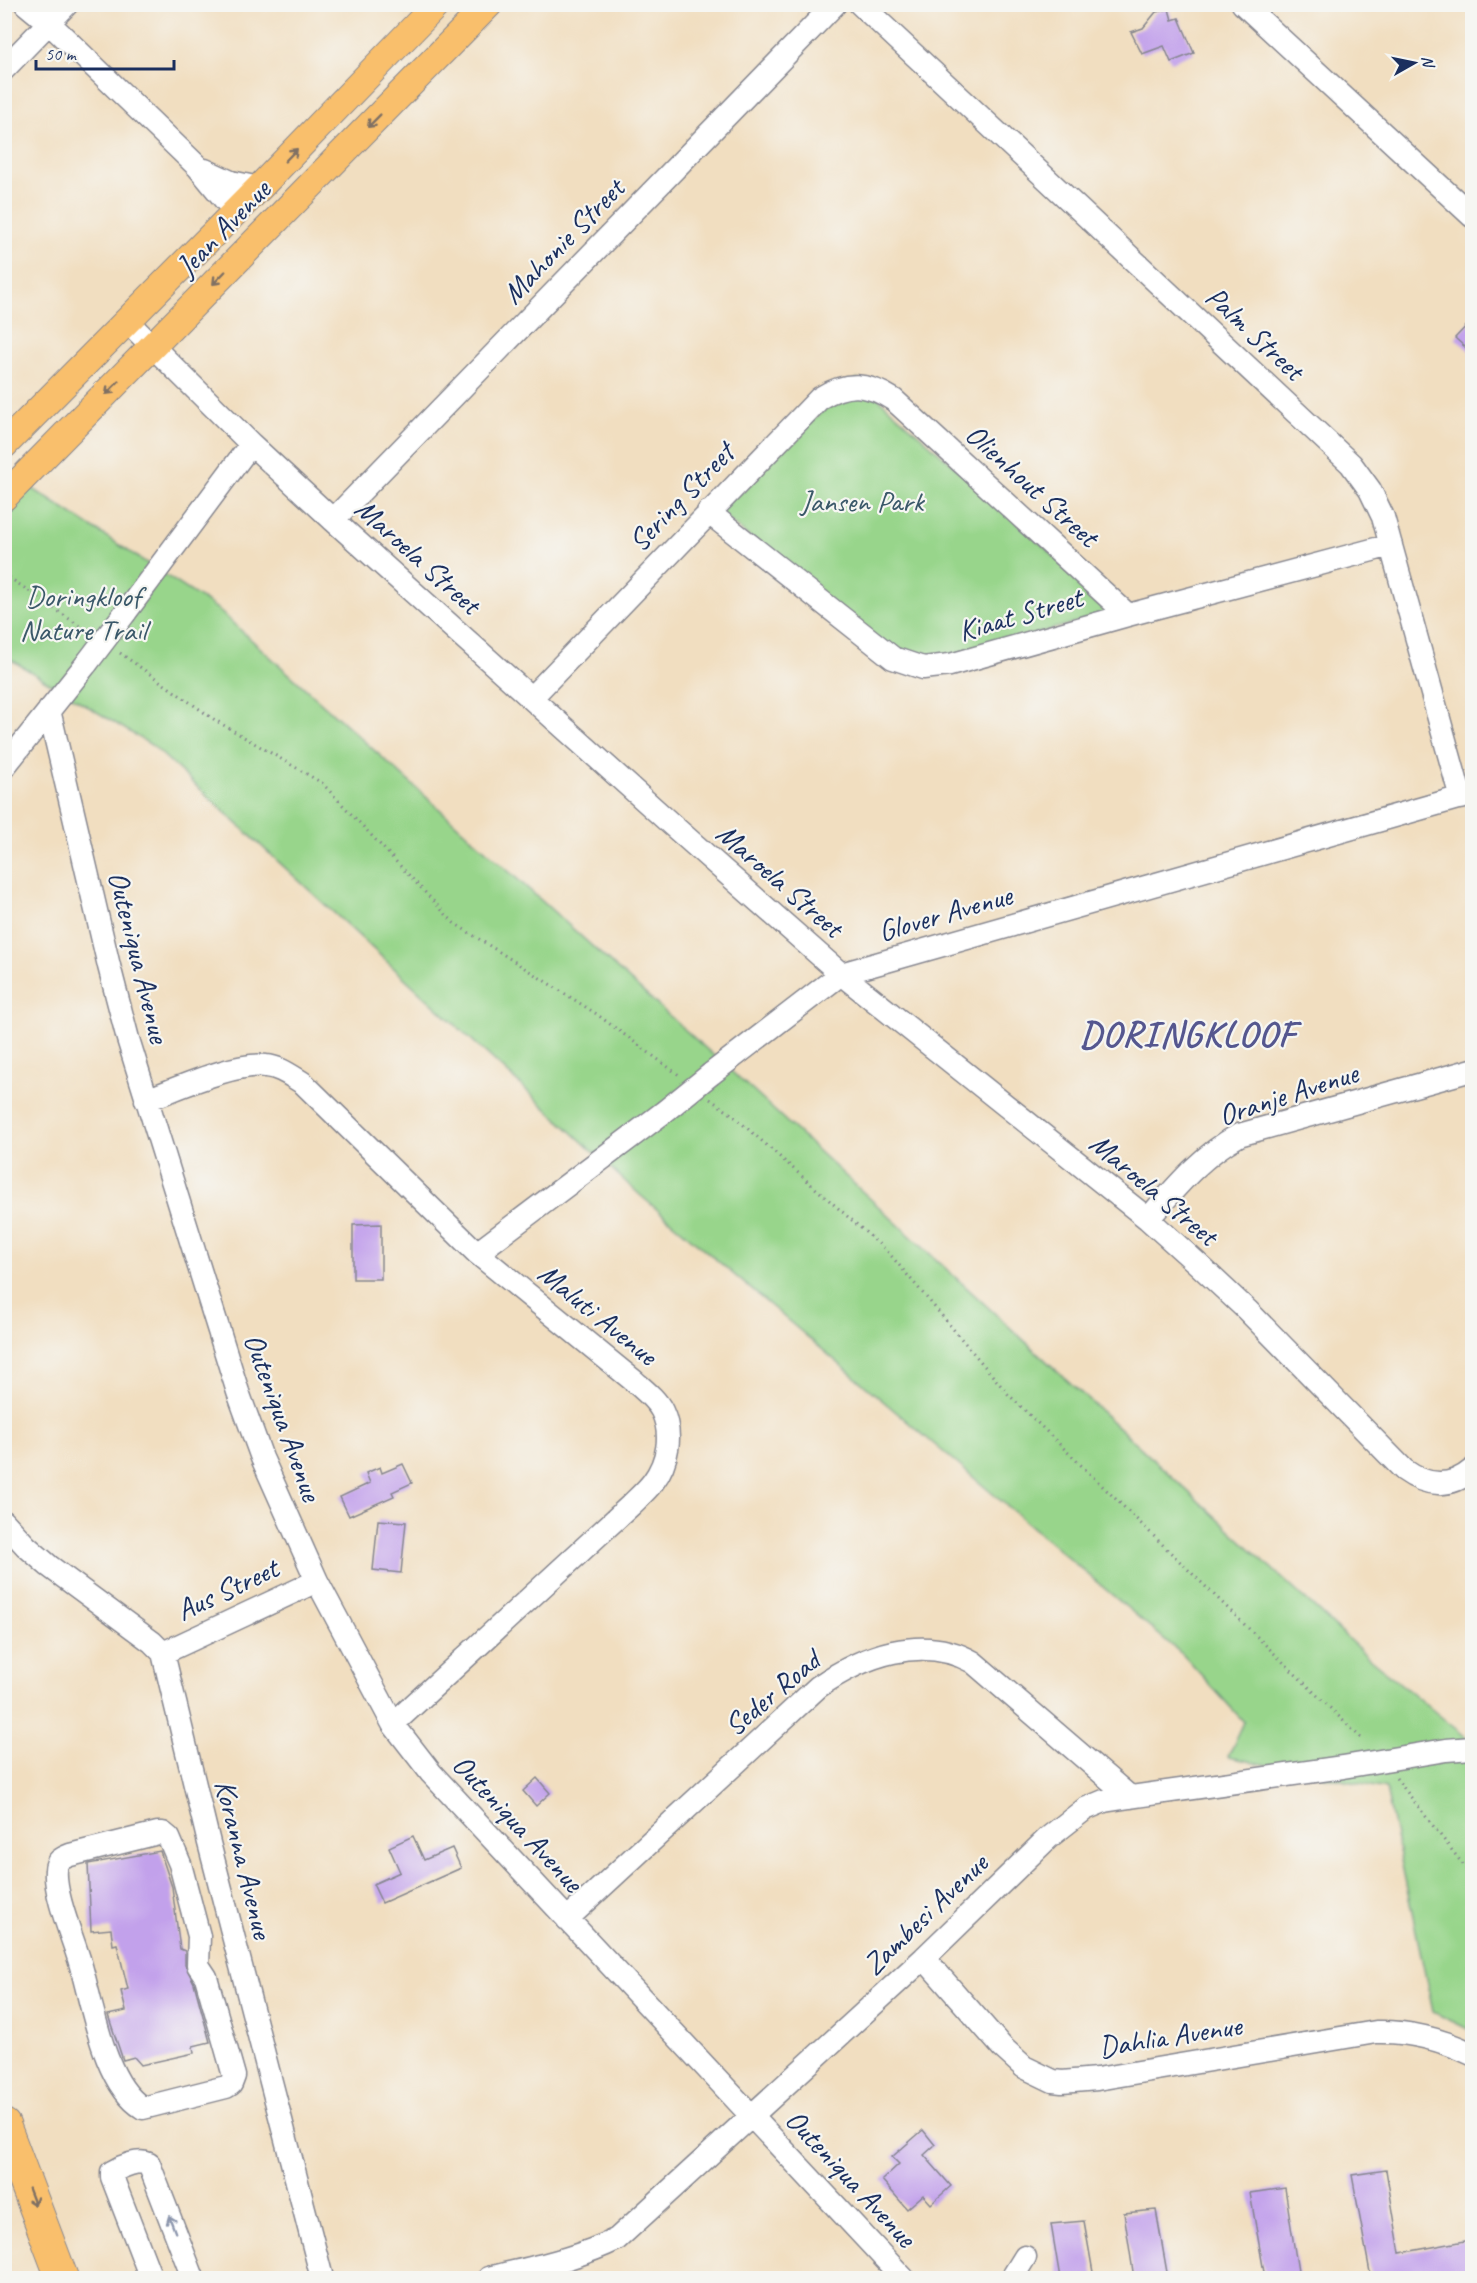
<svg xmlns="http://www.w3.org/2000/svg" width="1477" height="2283" viewBox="0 0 1477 2283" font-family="Caveat,sans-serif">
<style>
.green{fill:#98d58b;stroke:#5a8274;stroke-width:1.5}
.building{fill:#c2a1eb}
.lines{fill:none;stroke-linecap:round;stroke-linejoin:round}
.minor-casing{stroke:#86868f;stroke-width:25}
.major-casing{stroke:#86868f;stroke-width:29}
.highway-casing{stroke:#86868f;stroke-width:34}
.path{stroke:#86868f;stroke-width:3;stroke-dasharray:1.5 4.5;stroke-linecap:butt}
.minor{stroke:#fff;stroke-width:22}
.major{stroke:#f9bf6c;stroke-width:27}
.highway{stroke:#f9bf6c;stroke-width:32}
.minor-bridge-casing{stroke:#86868f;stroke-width:25;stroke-linecap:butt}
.minor-bridge{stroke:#fff;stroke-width:22}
.oneway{stroke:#7f7064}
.oneway2{stroke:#8d97ae}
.labels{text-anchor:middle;stroke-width:4.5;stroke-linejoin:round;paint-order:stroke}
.street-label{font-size:30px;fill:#1b2f5e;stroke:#f6f6f2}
.park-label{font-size:30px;fill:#3a5869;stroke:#f6f6f2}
.district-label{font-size:36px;font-weight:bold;letter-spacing:1.5px;fill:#55578f;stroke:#f6f6f2}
</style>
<rect width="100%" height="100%" fill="#f6f6f2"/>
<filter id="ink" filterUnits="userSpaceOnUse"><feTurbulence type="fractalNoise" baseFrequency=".0167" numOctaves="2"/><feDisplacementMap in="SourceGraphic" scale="12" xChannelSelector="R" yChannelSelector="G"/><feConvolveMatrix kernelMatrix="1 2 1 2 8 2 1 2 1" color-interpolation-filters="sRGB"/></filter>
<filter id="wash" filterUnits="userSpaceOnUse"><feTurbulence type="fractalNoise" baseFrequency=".008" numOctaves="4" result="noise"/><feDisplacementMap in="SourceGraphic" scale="24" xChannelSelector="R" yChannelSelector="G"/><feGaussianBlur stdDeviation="1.35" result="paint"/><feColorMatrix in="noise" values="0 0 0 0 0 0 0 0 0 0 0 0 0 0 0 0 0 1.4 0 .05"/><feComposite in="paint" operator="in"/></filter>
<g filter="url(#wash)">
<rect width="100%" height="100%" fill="#f1dec0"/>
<path class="green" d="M857 379 1116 611 930 664 892 653 716 510Z
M4 470 216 608 752 1090 1369 1658 1472 1742V2031L1433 2012 1386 1789 1228 1757 1244 1722 1183 1655 640 1195 153 746 5 656Z"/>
<g id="blocks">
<path class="building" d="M1169 9 1172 20 1179 18 1194 53 1171 62 1164 46 1142 54 1131 32 1143 28 1156 12Z
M1473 319V354L1455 338Z
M381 1224V1279H353V1225Z
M403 1464 412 1483 392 1492 394 1496 349 1516 340 1497 370 1483 366 1473 380 1467 382 1473Z
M378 1520 406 1522 401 1573 373 1570Z
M537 1778 550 1793 536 1806 523 1791Z
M413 1836 424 1860 452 1848 461 1868 382 1903 373 1884 400 1872 389 1847Z
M160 1851 172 1887 180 1949 185 1951V1965L194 1983 210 2042 193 2046 194 2053 141 2065 134 2057 123 2060 108 2015 126 2011 121 1991 128 1989 117 1944 113 1945 111 1929 91 1931 88 1864Z
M923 2130 935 2145 924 2155 951 2186 931 2204 923 2195 907 2209 882 2180 899 2164 892 2157Z
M1386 2170 1400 2253 1470 2240 1473 2253V2276L1459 2278H1371L1352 2175Z
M1285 2188 1299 2278H1265L1250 2193Z
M1156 2210 1168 2278H1134L1124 2213Z
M1084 2221 1094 2278H1060L1051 2224Z"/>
</g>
</g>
<g filter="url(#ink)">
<use href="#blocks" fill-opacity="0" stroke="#86868f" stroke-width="1.5"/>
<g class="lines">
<defs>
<path id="minor" d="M26 4 49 23 198 167 235 212
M860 4 1351 464 1370 490 1383 517 1461 798
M1243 4 1472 216
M4 69 67 4
M205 170 231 182 259 188
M127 321 251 444 333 520 671 824 841 974 1148 1219 1199 1265 1247 1310 1404 1470C1426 1486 1450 1489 1472 1470
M708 512 893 658 923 668 950 665 1128 615 1391 545
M333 520 835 4
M125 613 251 444
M531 698 820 398C847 381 868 383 894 400L1128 615
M49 710 109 966 128 1039 238 1392 262 1458 317 1581 393 1724 431 1773 903 2278
M4 767 87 663
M711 1074 841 974 1472 794
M146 1100C177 1089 234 1062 266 1066 280 1067 291 1076 303 1083L477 1253 634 1381C644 1390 656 1399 662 1411 673 1434 668 1462 653 1482 647 1490 638 1498 631 1505L393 1724
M1148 1219C1176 1187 1201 1156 1239 1135L1472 1070
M477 1253 664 1112
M4 1522 26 1546 49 1566 152 1642 163 1653 209 1843 322 2278
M163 1653 317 1581
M158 1833H163L169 1838 180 1864 199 1936 198 1965 206 1977 234 2076 231 2084 226 2087 143 2108C103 2084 92 2001 79 1959 72 1936 54 1894 56 1870 56 1861 62 1858 70 1855Z
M567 1919 818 1687C862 1656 922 1633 973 1662L1130 1797
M924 1958 1002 2047 1024 2067 1053 2081 1062 2082 1097 2079 1376 2032C1411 2031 1441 2039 1472 2054
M151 2278 112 2177V2172C122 2166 139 2159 149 2164L193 2278
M489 2278C533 2267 577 2259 617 2239L924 1958 1048 1838 1085 1809 1104 1801 1130 1797 1343 1767 1446 1750 1472 1748
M1012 2278 1025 2257"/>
<path id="major" d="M4 445 259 188 437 4
M4 497 489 4"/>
<path id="highway" d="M4 2125 62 2278"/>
</defs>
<use href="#minor" class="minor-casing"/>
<use href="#major" class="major-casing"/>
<use href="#highway" class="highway-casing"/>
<path class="path" d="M4 574 87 631
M120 653 215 720 322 783 454 923 595 1013 679 1075
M710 1099 730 1113 888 1252 1008 1394 1363 1740
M1396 1778 1472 1876"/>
<use href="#minor" class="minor"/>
<use href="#major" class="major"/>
<use href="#highway" class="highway"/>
<defs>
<path id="minor-bridge" d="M87 663 125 613
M664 1112 711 1074"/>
</defs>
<use href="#minor-bridge" class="minor-bridge-casing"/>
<use href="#minor-bridge" class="minor-bridge"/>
</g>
<defs><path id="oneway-shaft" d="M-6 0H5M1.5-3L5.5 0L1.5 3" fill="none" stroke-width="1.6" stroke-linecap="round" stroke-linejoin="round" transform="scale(1.5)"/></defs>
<g class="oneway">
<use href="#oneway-shaft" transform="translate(374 121) rotate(135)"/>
<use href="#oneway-shaft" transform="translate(291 155) rotate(-46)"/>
<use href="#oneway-shaft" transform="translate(219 278) rotate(134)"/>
<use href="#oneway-shaft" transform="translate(112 388) rotate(135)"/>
<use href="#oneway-shaft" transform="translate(32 2197) rotate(69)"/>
</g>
<use class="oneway2" href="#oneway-shaft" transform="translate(172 2224) rotate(-111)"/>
</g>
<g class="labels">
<g class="street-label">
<text transform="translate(223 228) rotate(-46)" y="10">Jean Avenue</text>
<text transform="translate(563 241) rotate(-46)" y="10">Mahonie Street</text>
<text transform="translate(1255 333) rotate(43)" y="10">Palm Street</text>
<text transform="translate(1032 485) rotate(42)" y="10">Olienhout Street</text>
<text transform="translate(681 497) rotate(-46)" y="10">Sering Street</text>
<text transform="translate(418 556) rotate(42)" y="10">Maroela Street</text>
<text transform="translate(1020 614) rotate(-16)" y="10">Kiaat Street</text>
<text transform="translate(780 880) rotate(41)" y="10">Maroela Street</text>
<text transform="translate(945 913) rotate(-16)" y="10">Glover Avenue</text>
<text transform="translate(139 957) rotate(76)" y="10">Outeniqua Avenue</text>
<text transform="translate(1288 1094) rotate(-18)" y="10">Oranje Avenue</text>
<text transform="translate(1154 1189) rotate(40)" y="10">Maroela Street</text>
<text transform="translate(598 1314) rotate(39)" y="10">Maluti Avenue</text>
<text transform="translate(283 1417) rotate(70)" y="10">Outeniqua Avenue</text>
<text transform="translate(227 1589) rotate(-25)" y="10">Aus Street</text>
<text transform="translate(772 1693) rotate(-40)" y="10">Seder Road</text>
<text transform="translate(518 1823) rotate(47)" y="10">Outeniqua Avenue</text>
<text transform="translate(244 1859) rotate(76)" y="10">Koranna Avenue</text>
<text transform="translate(925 1914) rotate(-44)" y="10">Zambesi Avenue</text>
<text transform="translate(1170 2036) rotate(-9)" y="10">Dahlia Avenue</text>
<text transform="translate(851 2178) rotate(47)" y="10">Outeniqua Avenue</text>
</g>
<g class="park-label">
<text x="862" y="511">Jansen Park</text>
<text x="83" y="606">Doringkloof<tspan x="83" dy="34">Nature Trail</tspan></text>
</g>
<g class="district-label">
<text x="1188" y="1046">DORINGKLOOF</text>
</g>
</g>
<rect width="1477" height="2283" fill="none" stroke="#f6f6f2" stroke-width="24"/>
<g transform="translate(1414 63) rotate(81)" stroke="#f6f6f2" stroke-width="4.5" paint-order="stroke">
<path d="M0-4.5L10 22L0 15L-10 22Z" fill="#1b2f5e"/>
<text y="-9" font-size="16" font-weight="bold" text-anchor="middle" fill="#1b2f5e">N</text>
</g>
<path d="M36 60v9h138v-9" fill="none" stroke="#1b2f5e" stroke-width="3"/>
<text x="45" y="60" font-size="18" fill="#1b2f5e" stroke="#f6f6f2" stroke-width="4.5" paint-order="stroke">50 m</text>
</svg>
